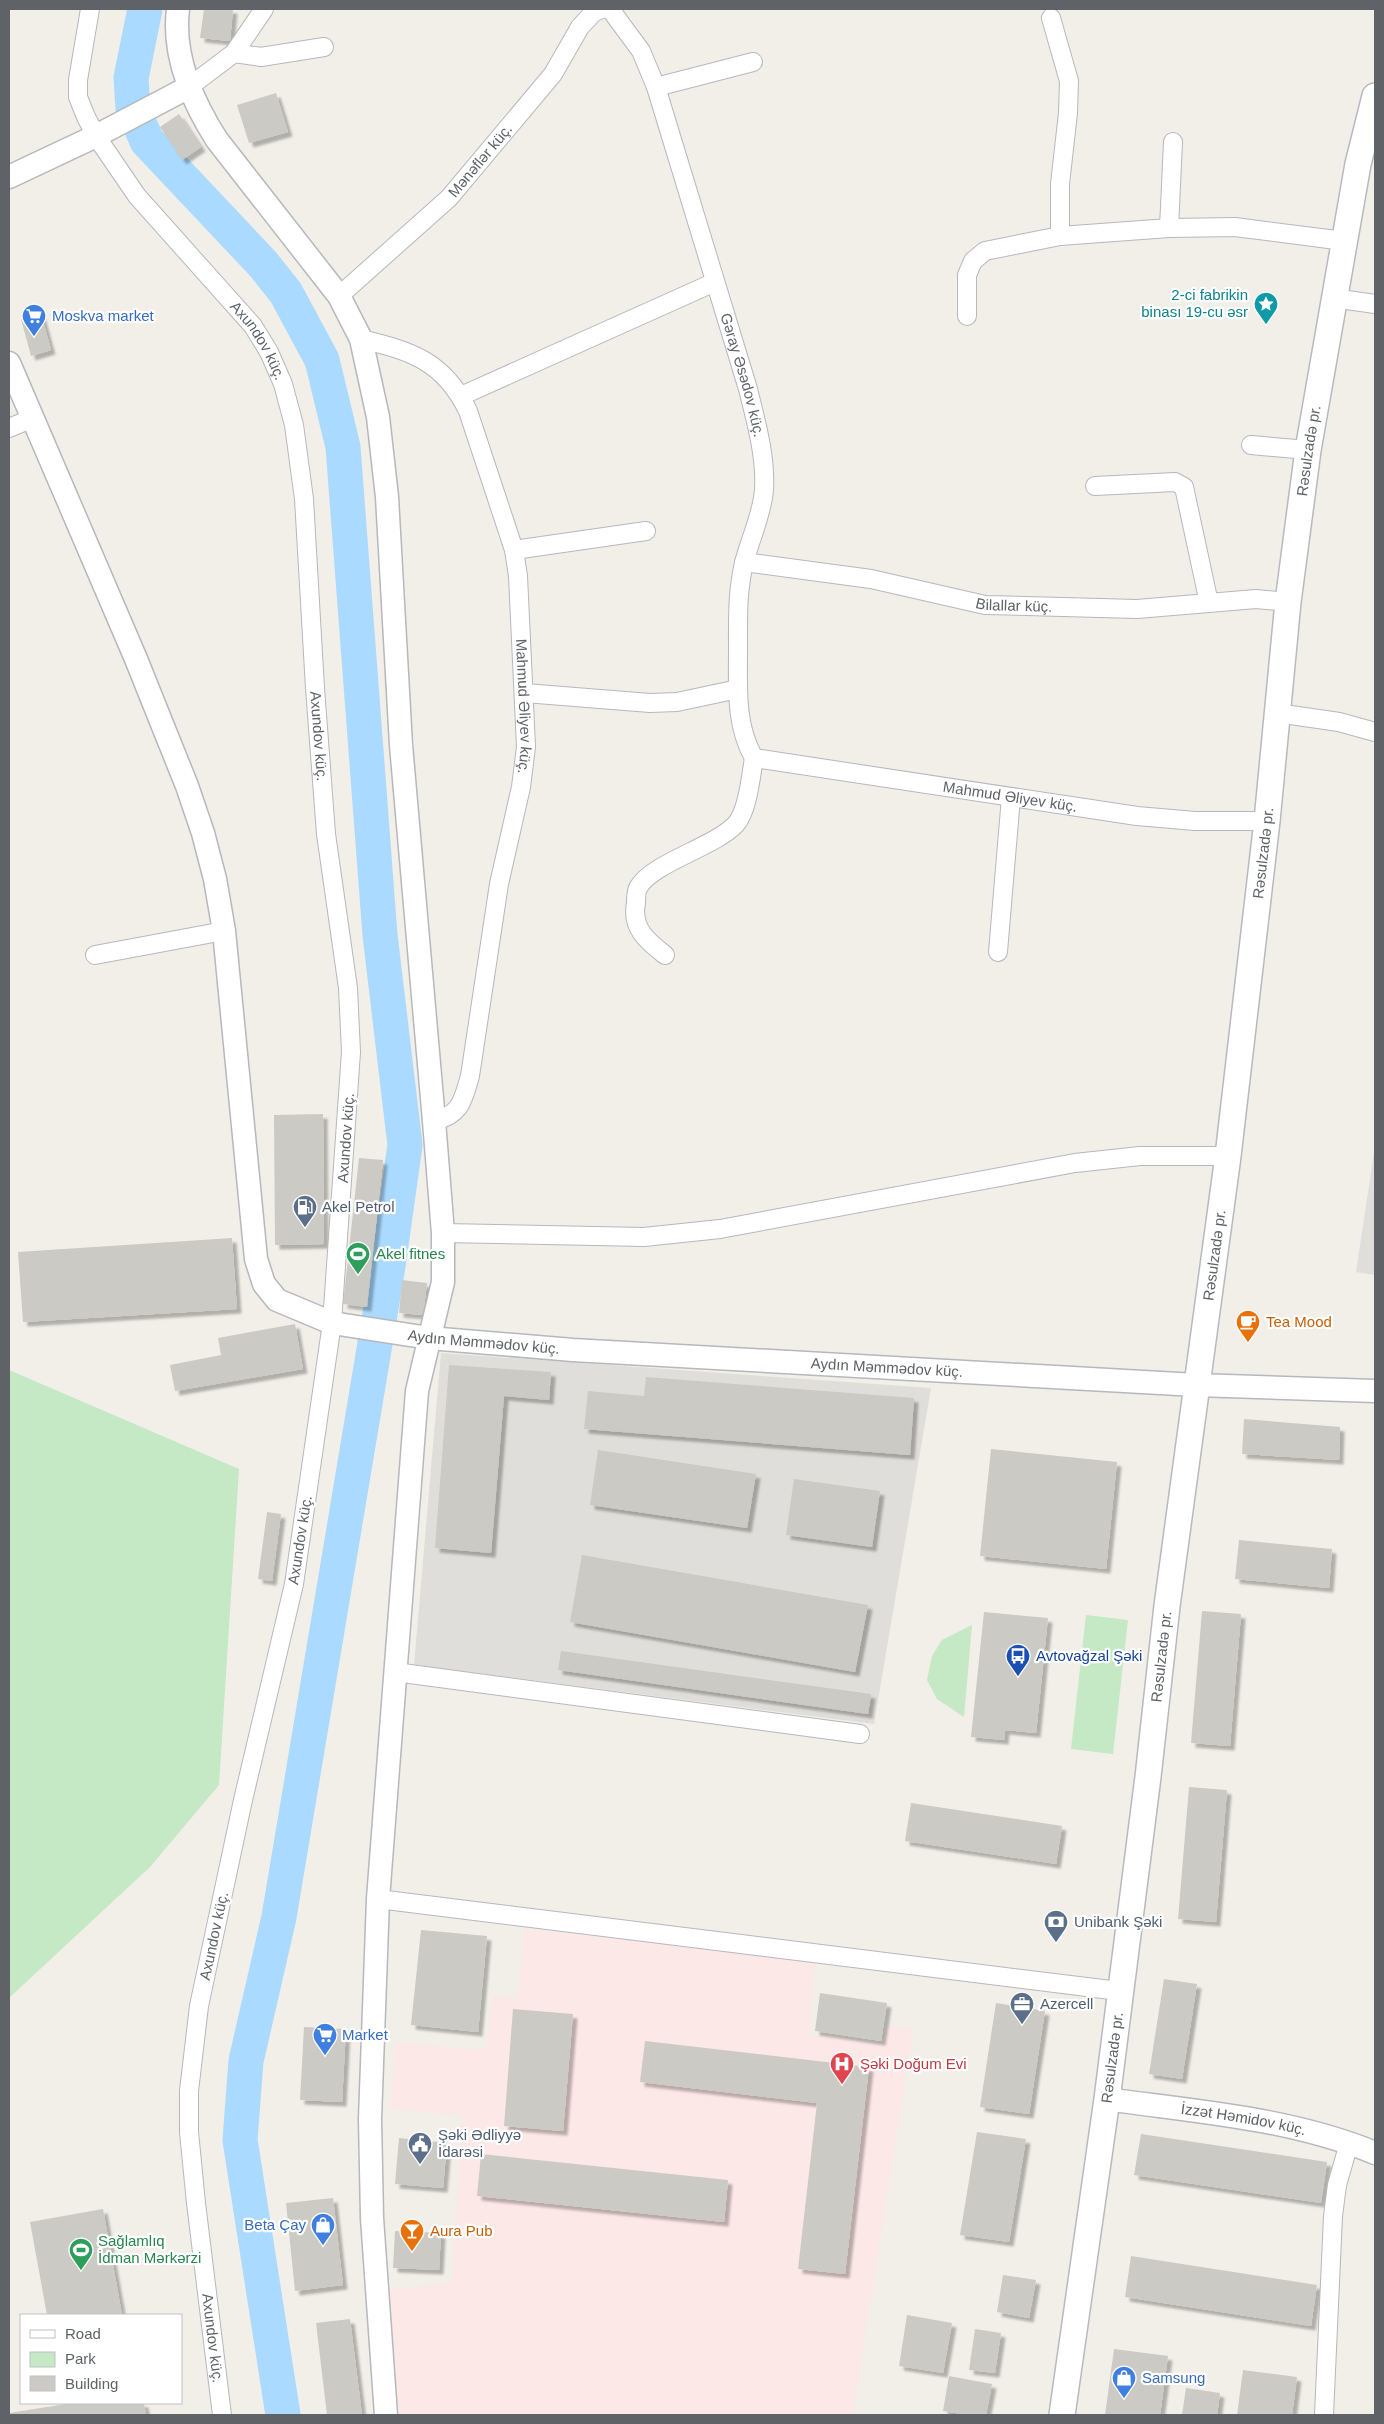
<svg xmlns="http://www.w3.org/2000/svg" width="1384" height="2424" viewBox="0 0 1384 2424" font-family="Helvetica,sans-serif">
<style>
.industrial{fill:#e0deda}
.medical{fill:#fce8e6}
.green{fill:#c5e8c5}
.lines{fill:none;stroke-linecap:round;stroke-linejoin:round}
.river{stroke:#aadaff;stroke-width:35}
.building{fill:#cccac5;filter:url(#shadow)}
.minor-casing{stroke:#b5b8bc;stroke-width:20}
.tertiary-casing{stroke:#b5b8bc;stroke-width:25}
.secondary-casing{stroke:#b6babf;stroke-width:28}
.minor{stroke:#fff;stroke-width:18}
.tertiary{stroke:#fff;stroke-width:22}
.secondary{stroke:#fff;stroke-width:25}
.labels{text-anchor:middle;stroke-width:4.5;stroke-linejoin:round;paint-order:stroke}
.street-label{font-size:15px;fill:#5f6368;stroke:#fff}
.culture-label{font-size:15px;fill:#0d838f;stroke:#fff;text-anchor:end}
.shop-label{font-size:15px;fill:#366cbe;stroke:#fff;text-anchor:start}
.service-label{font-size:15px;fill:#4e5e75;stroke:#fff;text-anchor:start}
.leisure-label{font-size:15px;fill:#27864d;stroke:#fff;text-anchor:start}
.food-label{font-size:15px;fill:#c56008;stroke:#fff;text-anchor:start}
.transit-label{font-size:15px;fill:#164399;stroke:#fff;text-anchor:start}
.health-label{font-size:15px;fill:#be3a42;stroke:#fff;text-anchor:start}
</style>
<defs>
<filter id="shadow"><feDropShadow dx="4.5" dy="4.5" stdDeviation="1" flood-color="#0004"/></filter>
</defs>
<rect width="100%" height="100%" fill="#f1efe8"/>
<path class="industrial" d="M1375 1146V1275L1356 1272Z
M441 1353 931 1388 874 1724 414 1665Z"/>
<path class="medical" d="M524 1928 815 1960 809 2034 884 2044 887 2026 913 2030 853 2415H399L387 2290 452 2283 462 2115 390 2109 396 2043 486 2050 492 1996 518 1999Z"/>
<path class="green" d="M9 1370 239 1469 219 1785 150 1867 9 1998Z
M1086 1615 1128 1620 1113 1754 1071 1749Z
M972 1625 964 1717 937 1699 927 1680 932 1656 942 1640Z"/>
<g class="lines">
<path class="river" d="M145 9 131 78 133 109 147 141 263 264 286 293 322 360 343 447 380 935 405 1145 388 1266 279 1917 246 2061 240 2140 283 2415"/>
</g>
<path class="building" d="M204 9H233L230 41 200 38Z
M276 93 288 132 249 143 237 105Z
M179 114 201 147 182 160 160 127Z
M41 314 51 350 31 356 21 319Z
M323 1114 324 1244 275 1245 274 1115Z
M359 1158 383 1160 367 1307 343 1304Z
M232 1238 237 1309 23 1322 18 1252Z
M402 1280 427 1283 423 1315 399 1313Z
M295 1324 303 1369 175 1391 170 1365 221 1355 218 1338Z
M449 1365 551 1372 549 1400 504 1396 491 1553 435 1548Z
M646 1377 914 1398 910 1455 584 1429 588 1391 644 1396Z
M1244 1419 1340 1427 1339 1460 1242 1454Z
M991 1449 1117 1462 1106 1569 980 1556Z
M598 1450 756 1474 747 1528 590 1505Z
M794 1479 880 1491 872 1547 786 1535Z
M267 1512 281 1514 272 1581 258 1579Z
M1239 1540 1332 1549 1329 1588 1235 1579Z
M582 1555 868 1605 855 1672 570 1622Z
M1202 1611 1241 1614 1230 1746 1191 1743Z
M984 1612 1048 1618 1036 1733 1005 1730 1004 1740 971 1737Z
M561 1651 871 1694 868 1714 558 1670Z
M1189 1787 1227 1790 1216 1922 1178 1919Z
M911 1803 1062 1826 1056 1864 905 1841Z
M421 1930 487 1936 478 2032 411 2025Z
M1164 1979 1197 1984 1182 2079 1149 2074Z
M820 1993 887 2003 881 2041 815 2031Z
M996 2003 1045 2011 1029 2114 980 2107Z
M513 2009 573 2014 563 2131 504 2126Z
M304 2027 346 2029 342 2102 300 2100Z
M645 2041 869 2067 845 2274 798 2269 817 2103 640 2082Z
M977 2132 1026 2139 1009 2242 960 2235Z
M1141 2134 1327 2162 1321 2203 1134 2175Z
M399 2138 447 2143 443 2188 395 2184Z
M481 2154 728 2180 724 2222 477 2196Z
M333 2198 343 2285 295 2291 286 2203Z
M103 2209 122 2315H47L30 2222Z
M395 2231 441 2233 439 2270 393 2268Z
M1131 2256 1317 2285 1311 2326 1125 2297Z
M1003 2275 1036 2280 1029 2318 997 2312Z
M907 2315 952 2323 943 2373 899 2366Z
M350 2319 362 2415H327L316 2323Z
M975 2329 1001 2333 995 2373 969 2370Z
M1114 2349 1168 2356 1160 2415H1105Z
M1243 2370 1297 2377 1292 2415H1237Z
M949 2376 992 2384 986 2415H969L943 2411Z
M1186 2388 1220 2393 1217 2415H1182Z
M72 2403H144L146 2415H9V2413Z"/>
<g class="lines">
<defs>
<g id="minor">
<path id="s1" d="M90 9 78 80V97L86 117 96 136 137 196 253 326 269 352 283 384 294 425 304 499 315 688 326 834 348 988 351 1052 332 1323 294 1584 243 1800 199 2006 189 2091V2132L196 2203 222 2415"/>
<path id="s2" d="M610 9 641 51 656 87 748 389C756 422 766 456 764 490 762 515 750 539 744 563 737 593 738 620 738 650 738 687 735 725 754 758"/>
<path d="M1051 18 1069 81 1068 113 1060 184V236L1169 228 1235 227 1344 241"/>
<path d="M234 53 261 57 324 47"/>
<path d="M189 87 234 53 264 9"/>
<path d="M656 87 753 62"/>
<path d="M1169 228 1173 142"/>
<path id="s3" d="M339 296 449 198 553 74 580 27 594 12 602 9"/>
<path d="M1333 298 1375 304"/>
<path d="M967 316V275L973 261 985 251 1060 236"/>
<path id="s4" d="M361 339C411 351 444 361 468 411L514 550 518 576 526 747 521 787 499 884 470 1076C463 1100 461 1115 434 1121"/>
<path d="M461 396 715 282"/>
<path d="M9 428 33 418"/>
<path d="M1251 445 1308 450"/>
<path d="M1095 486 1175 482 1184 487 1209 603"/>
<path d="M514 550 646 531"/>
<path id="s5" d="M744 562 871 579 985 605 1137 609 1256 599 1288 602"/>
<path d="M525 693 650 703 677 702 738 689"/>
<path d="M1277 713 1339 722 1375 732"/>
<path id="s6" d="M754 758 1137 816 1195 821H1267"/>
<path d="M998 952 1011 797"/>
<path d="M95 955 224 931"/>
<path d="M665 955C647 941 631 928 636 903 636 899 636 892 638 888 651 863 715 847 736 824 748 810 751 775 754 758"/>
<path d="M443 1233 644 1237 720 1229 1075 1163 1140 1156H1228"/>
<path d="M395 1672 860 1734"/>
<path d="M378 1899 1119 1991"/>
<path d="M1324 2415 1333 2216 1337 2185 1349 2143"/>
</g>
<g id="tertiary">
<path d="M178 9C172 56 192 101 217 140L339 296 361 339 378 417 387 497 401 745 434 1121 443 1233V1282L417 1391 378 1899 370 2119 372 2218 386 2415"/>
<path d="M9 177 96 136 189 87"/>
<path id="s7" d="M9 363 136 659 187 786 203 833 215 879 224 931 256 1259 264 1284 277 1300 332 1323 429 1338 573 1350 1196 1385 1375 1391"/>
<path id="s8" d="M1107 2099C1198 2112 1290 2118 1375 2153"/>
</g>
<g id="secondary">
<path id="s9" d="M1062 2415 1107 2099 1148 1777 1167 1606 1228 1156 1267 821 1288 602 1308 450 1358 164 1375 96"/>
</g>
</defs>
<use href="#minor" class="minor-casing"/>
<use href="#tertiary" class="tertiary-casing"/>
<use href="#secondary" class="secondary-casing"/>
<use href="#minor" class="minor"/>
<use href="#tertiary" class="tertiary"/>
<use href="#secondary" class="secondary"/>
</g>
<defs>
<symbol id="sight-pin" viewBox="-11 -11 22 30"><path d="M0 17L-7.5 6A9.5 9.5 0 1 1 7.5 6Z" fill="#0f9aa8" stroke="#fff"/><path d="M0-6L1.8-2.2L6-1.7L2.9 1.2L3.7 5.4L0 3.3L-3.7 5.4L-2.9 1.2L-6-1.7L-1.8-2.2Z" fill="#fff"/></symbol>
<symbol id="supermarket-pin" viewBox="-11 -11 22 30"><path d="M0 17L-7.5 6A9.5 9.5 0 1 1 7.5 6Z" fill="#3f7fe0" stroke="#fff"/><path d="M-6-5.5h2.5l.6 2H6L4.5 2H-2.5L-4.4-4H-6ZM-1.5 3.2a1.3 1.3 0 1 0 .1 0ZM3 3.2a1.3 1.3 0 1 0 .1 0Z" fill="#fff"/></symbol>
<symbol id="fuel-pin" viewBox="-11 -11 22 30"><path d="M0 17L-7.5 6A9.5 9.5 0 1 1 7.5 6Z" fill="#5c6f8a" stroke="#fff"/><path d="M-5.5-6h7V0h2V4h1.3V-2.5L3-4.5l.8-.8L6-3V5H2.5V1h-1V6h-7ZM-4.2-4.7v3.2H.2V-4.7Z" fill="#fff"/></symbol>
<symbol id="stadium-pin" viewBox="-11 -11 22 30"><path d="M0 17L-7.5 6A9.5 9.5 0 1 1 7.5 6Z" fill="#2e9e5b" stroke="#fff"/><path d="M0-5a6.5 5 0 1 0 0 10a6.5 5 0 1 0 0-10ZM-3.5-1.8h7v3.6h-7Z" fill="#fff"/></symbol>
<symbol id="cafe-pin" viewBox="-11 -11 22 30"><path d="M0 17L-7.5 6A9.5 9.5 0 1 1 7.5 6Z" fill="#e8710a" stroke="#fff"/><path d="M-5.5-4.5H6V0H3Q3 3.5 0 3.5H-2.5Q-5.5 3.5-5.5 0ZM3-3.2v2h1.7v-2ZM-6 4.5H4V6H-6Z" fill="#fff"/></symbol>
<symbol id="bus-pin" viewBox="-11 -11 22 30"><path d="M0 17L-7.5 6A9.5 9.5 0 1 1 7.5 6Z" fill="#1a4fb4" stroke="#fff"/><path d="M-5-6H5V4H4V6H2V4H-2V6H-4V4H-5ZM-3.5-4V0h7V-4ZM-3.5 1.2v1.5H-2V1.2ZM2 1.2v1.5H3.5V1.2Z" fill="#fff"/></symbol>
<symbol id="bank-pin" viewBox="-11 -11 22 30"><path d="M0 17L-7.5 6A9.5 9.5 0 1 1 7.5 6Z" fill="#5c6f8a" stroke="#fff"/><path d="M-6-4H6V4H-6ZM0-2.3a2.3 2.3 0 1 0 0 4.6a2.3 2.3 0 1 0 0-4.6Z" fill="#fff"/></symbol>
<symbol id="office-pin" viewBox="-11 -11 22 30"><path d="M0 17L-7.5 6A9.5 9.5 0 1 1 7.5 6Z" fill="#5c6f8a" stroke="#fff"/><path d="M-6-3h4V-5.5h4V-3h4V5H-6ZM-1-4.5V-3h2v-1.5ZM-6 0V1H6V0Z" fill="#fff"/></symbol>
<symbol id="hospital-pin" viewBox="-11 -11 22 30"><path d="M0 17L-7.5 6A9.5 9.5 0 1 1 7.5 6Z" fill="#e0444e" stroke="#fff"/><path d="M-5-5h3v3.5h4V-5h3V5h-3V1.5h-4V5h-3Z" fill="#fff"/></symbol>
<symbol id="civic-pin" viewBox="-11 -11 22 30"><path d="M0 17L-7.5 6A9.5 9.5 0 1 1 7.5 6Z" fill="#5c6f8a" stroke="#fff"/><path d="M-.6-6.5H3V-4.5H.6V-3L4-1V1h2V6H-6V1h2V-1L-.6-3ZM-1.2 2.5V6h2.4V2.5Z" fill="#fff"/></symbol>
<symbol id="shop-pin" viewBox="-11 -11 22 30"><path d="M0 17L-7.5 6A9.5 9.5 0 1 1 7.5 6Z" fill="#3f7fe0" stroke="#fff"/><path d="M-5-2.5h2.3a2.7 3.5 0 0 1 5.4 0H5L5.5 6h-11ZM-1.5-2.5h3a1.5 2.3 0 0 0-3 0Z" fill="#fff"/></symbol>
<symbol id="bar-pin" viewBox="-11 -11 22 30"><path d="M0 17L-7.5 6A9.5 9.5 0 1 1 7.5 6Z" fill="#e8710a" stroke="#fff"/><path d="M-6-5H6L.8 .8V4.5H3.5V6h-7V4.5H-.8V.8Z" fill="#fff"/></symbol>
</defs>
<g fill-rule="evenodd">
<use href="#sight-pin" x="1252" y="290" width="28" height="38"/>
<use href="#supermarket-pin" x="20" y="302" width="28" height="38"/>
<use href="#fuel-pin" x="291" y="1193" width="28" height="38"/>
<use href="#stadium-pin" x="344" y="1240" width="28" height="38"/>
<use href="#cafe-pin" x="1234" y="1308" width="28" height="38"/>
<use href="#bus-pin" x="1004" y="1642" width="28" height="38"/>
<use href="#bank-pin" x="1042" y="1908" width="28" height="38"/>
<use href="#office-pin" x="1008" y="1990" width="28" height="38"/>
<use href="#supermarket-pin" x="311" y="2021" width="28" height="38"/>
<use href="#hospital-pin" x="828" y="2050" width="28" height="38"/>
<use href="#civic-pin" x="406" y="2130" width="28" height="38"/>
<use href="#shop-pin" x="309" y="2211" width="28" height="38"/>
<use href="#bar-pin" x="398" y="2217" width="28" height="38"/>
<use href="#stadium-pin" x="67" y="2236" width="28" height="38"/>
<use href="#shop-pin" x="1110" y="2364" width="28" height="38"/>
</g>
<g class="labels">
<g class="street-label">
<text dy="5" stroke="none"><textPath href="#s3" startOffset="196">Mənəflər küç.</textPath></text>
<text dy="5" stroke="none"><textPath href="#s1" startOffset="394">Axundov küç.</textPath></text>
<text dy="5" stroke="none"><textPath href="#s2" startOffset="392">Gəray Əsədov küç.</textPath></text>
<text dy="5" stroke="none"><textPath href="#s9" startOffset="1980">Rəsulzadə pr.</textPath></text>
<text dy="5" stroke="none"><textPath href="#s5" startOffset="274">Bilallar küç.</textPath></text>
<text dy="5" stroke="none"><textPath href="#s4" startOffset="438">Mahmud Əliyev küç.</textPath></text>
<text dy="5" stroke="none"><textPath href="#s1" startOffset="799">Axundov küç.</textPath></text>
<text dy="5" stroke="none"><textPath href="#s6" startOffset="259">Mahmud Əliyev küç.</textPath></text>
<text dy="5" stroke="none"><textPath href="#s9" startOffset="1575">Rəsulzadə pr.</textPath></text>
<text transform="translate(346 1138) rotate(-86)" y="5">Axundov küç.</text>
<text dy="5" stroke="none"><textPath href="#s9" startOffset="1170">Rəsulzadə pr.</textPath></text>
<text dy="5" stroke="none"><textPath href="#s7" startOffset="1198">Aydın Məmmədov küç.</textPath></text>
<text dy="5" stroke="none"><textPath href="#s7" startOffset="1602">Aydın Məmmədov küç.</textPath></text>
<text transform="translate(300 1540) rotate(-81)" y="5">Axundov küç.</text>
<text dy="5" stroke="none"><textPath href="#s9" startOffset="765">Rəsulzadə pr.</textPath></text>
<text transform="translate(214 1936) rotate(-78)" y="5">Axundov küç.</text>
<text dy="5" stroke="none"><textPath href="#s9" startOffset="361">Rəsulzadə pr.</textPath></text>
<text dy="5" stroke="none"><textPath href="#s8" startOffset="138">İzzət Həmidov küç.</textPath></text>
<text dy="5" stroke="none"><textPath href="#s1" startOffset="2419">Axundov küç.</textPath></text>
</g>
<g class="culture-label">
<text x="1248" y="300">2-ci fabrikin<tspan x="1248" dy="17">binası 19-cu əsr</tspan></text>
</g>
<g class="shop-label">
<text x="52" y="321">Moskva market</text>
<text x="342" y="2040">Market</text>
<text x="306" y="2230" text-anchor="end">Beta Çay</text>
<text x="1142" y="2383">Samsung</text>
</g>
<g class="service-label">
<text x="322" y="1212">Akel Petrol</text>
<text x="1074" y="1927">Unibank Şəki</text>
<text x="1040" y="2009">Azercell</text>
<text x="438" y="2140">Şəki Ədliyyə<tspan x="438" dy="17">İdarəsi</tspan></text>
</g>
<g class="leisure-label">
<text x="376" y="1259">Akel fitnes</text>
<text x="98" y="2246">Sağlamlıq<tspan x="98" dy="17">İdman Mərkərzi</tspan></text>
</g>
<g class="food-label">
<text x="1266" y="1327">Tea Mood</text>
<text x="430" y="2236">Aura Pub</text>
</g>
<g class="transit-label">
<text x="1036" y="1661">Avtovağzal Şəki</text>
</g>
<g class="health-label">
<text x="860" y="2069">Şəki Doğum Evi</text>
</g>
</g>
<rect width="1384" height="2424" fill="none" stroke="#5f6368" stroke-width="20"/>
<rect x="20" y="2314" width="162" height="90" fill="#ffffff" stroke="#bfc1c3"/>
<rect x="30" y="2330" width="25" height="8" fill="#ffffff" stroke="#bfc1c3"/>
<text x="65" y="2339" font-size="15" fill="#5f6368">Road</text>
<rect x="30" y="2352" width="25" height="15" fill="#c5e8c5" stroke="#bfc1c3"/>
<text x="65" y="2364" font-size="15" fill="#5f6368">Park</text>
<rect x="30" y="2376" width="25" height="15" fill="#cccac5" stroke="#bfc1c3"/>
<text x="65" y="2389" font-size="15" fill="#5f6368">Building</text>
</svg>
